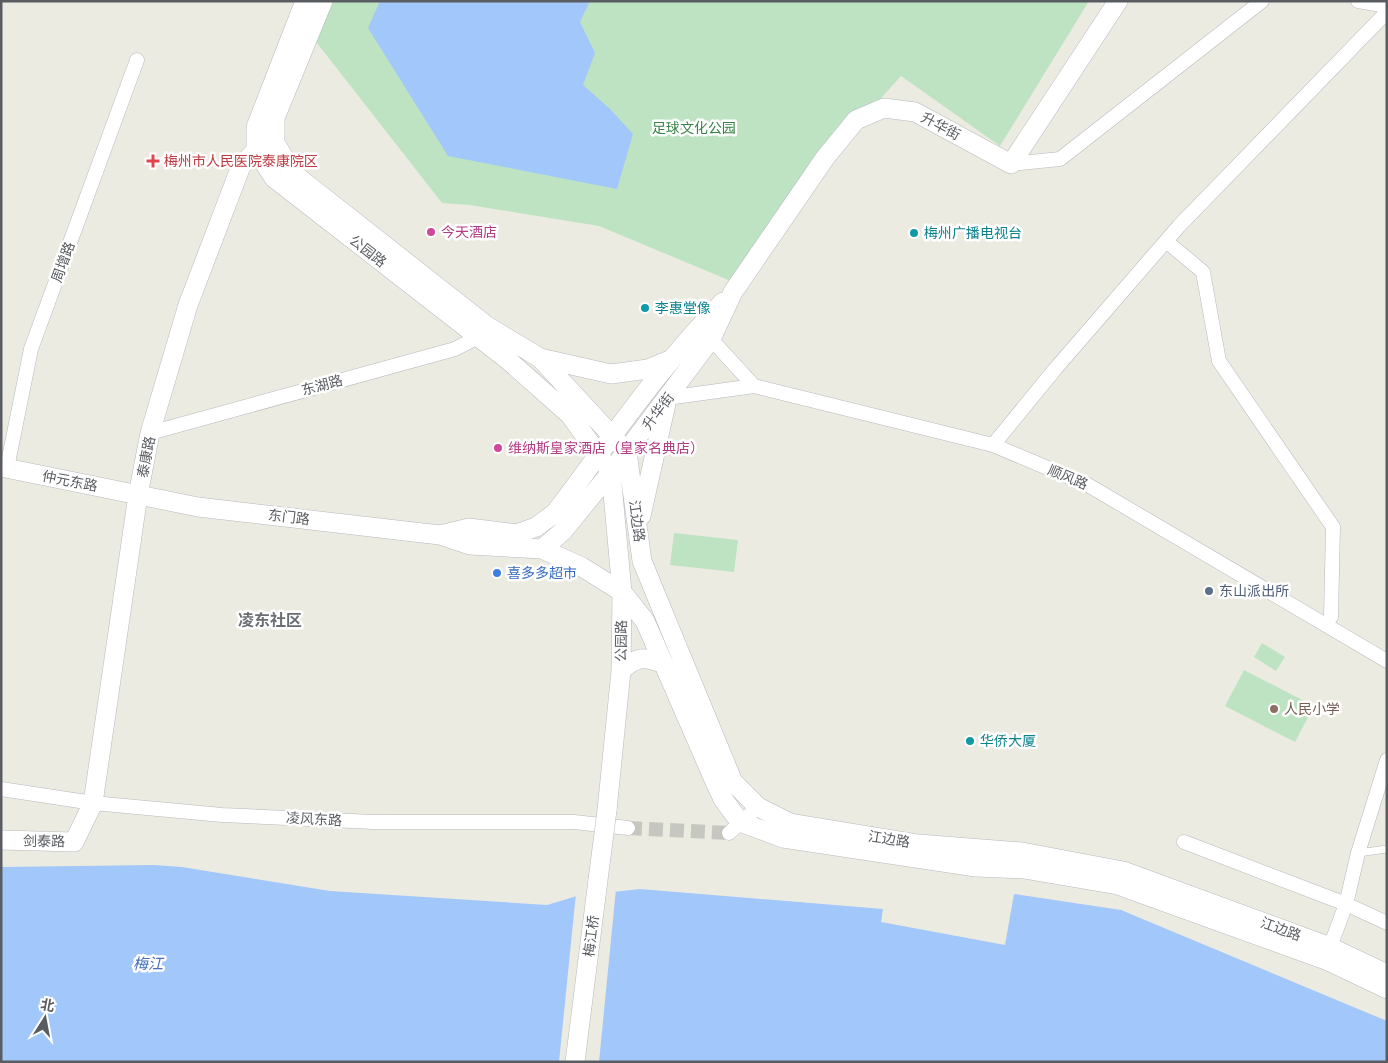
<svg xmlns="http://www.w3.org/2000/svg" width="1388" height="1063" viewBox="0 0 1388 1063" font-family="'Fira Sans','Noto Sans SC',sans-serif">
<style>
.green{fill:#bee3c3}
.water{fill:#a1c7fb}
.pier{fill:#ecebe1}
.lines{fill:none;stroke-linecap:round;stroke-linejoin:round}
.street-tunnel{stroke:#c7c7c1;stroke-width:14;stroke-dasharray:14 7;stroke-linecap:butt}
.lane-casing{stroke:#b6b8bd;stroke-width:8}
.street-casing{stroke:#b6b8bd;stroke-width:15}
.secondary-casing{stroke:#b7b9bf;stroke-width:20}
.lane{stroke:#fff;stroke-width:7}
.street{stroke:#fff;stroke-width:14}
.secondary{stroke:#fff;stroke-width:19}
.secondary-bridge-casing{stroke:#b7b9bf;stroke-width:20;stroke-linecap:butt}
.secondary-bridge{stroke:#fff;stroke-width:19}
.health-dot{fill:#e0444e;stroke:#fff;stroke-width:2}
.hotel-dot{fill:#d1479c;stroke:#fff;stroke-width:2}
.culture-dot{fill:#0f9aa8;stroke:#fff;stroke-width:2}
.shop-dot{fill:#3f7fe0;stroke:#fff;stroke-width:2}
.service-dot{fill:#5c6f8a;stroke:#fff;stroke-width:2}
.education-dot{fill:#8d6e63;stroke:#fff;stroke-width:2}
.labels{text-anchor:middle;stroke-width:5;stroke-linejoin:round;paint-order:stroke}
.street-label{font-size:14px;fill:#595c61;stroke:#fff}
.park-label{font-size:14px;fill:#388246;stroke:#fff}
.health-label{font-size:14px;fill:#be3a42;stroke:#fff;text-anchor:start}
.hotel-label{font-size:14px;fill:#b23c85;stroke:#fff;text-anchor:start}
.culture-label{font-size:14px;fill:#0d838f;stroke:#fff;text-anchor:start}
.shop-label{font-size:14px;fill:#366cbe;stroke:#fff;text-anchor:start}
.service-label{font-size:14px;fill:#4e5e75;stroke:#fff;text-anchor:start}
.education-label{font-size:14px;fill:#785e54;stroke:#fff;text-anchor:start}
.water-label{font-size:15px;font-style:italic;fill:#466fbd;stroke:#fff}
.quarter-label{font-size:16px;font-weight:bold;fill:#6a6e73;stroke:#fff}
</style>
<rect width="100%" height="100%" fill="#ecebe1"/>
<path class="green" d="M317 1H1089L1000 146 901 76 835 149 738 284 599 226 469 205 442 203 306 29Z
M674 533 738 540 734 572 670 565Z
M1262 643 1285 657 1276 671 1254 657Z
M1244 670 1314 706 1295 742 1225 706Z"/>
<path class="water" d="M380 1H588L589 3 580 22 595 53 583 85 610 109 633 134 617 189 448 156 368 28Z
M154 865 182 867 330 891 547 905 577 896 640 889 883 909 881 922 1005 945 1014 894 1121 910 1387 1021V1062H1V867Z"/>
<path class="pier" d="M616 889 599 1062H559L576 893Z"/>
<g class="lines">
<path class="street-tunnel" d="M628 828 729 833"/>
<defs>
<path id="lane" d="M1358 853 1387 849"/>
<path id="street" d="M1358 1 1387 6
M1011 164 1060 159 1262 1
M1166 241 1203 272 1219 361 1333 527 1331 617
M711 339 754 386
M667 398 754 386 993 445 1088 485 1387 661
M150 433 455 349 478 337 483 330
M993 445 1056 368 1179 226 1387 12
M7 468 31 349 137 60
M1 789 93 803 222 815 373 822H574L628 828
M729 833 758 807
M1184 842 1346 904 1387 923
M1330 947 1346 904 1358 853 1387 760"/>
<path id="secondary" d="M305 1 256 127V150L274 178 508 360 570 415 611 472
M323 1 275 118V143L294 174 487 326 540 358 627 452
M540 358 611 374 648 369 672 359
M627 452 642 561 733 782 758 807 790 823 918 844 1022 852 1123 871 1330 947 1387 974
M1 467 198 507 440 535 470 545 542 549 582 567 622 592 645 621 715 782 723 799 740 822 783 838 976 867 1024 869 1118 885 1326 960 1387 989
M641 516 666 404
M440 535 469 528 517 534 536 527 555 513C609 442 660 366 723 302
M542 549 563 531 611 472 711 339 733 292 825 158 856 120 884 108 915 112 1011 164 1118 1
M621 671C636 656 645 656 664 664
M607 810 621 671 622 592 611 472
M1 840 74 842 93 803 138 495 150 433 188 305 241 166 256 150 275 143
M575 1062 598 880"/>
</defs>
<use href="#lane" class="lane-casing"/>
<use href="#street" class="street-casing"/>
<use href="#secondary" class="secondary-casing"/>
<use href="#lane" class="lane"/>
<use href="#street" class="street"/>
<use href="#secondary" class="secondary"/>
<defs>
<path id="secondary-bridge" d="M598 880 607 810"/>
</defs>
<use href="#secondary-bridge" class="secondary-bridge-casing"/>
<use href="#secondary-bridge" class="secondary-bridge"/>
</g>
<path class="health-dot" d="M150.5 153.5h5v5h5v5h-5v5h-5v-5h-5v-5h5z"/>
<g class="hotel-dot">
<circle cx="431" cy="232" r="5"/>
<circle cx="498" cy="448" r="5"/>
</g>
<g class="culture-dot">
<circle cx="914" cy="233" r="5"/>
<circle cx="645" cy="308" r="5"/>
<circle cx="970" cy="741" r="5"/>
</g>
<circle class="shop-dot" cx="497" cy="573" r="5"/>
<circle class="service-dot" cx="1209" cy="591" r="5"/>
<circle class="education-dot" cx="1274" cy="709" r="5"/>
<g class="labels">
<g class="street-label">
<text transform="translate(941 126) rotate(28)" y="5">升华街</text>
<text transform="translate(368 251) rotate(38)" y="5">公园路</text>
<text transform="translate(63 262) rotate(-70)" y="5">周增路</text>
<text transform="translate(322 385) rotate(-15)" y="5">东湖路</text>
<text transform="translate(658 411) rotate(-53)" y="5">升华街</text>
<text transform="translate(146 457) rotate(-79)" y="5">泰康路</text>
<text transform="translate(1068 477) rotate(23)" y="5">顺风路</text>
<text transform="translate(70 481) rotate(11)" y="5">仲元东路</text>
<text transform="translate(289 517) rotate(7)" y="5">东门路</text>
<text transform="translate(637 521) rotate(82)" y="5">江边路</text>
<text transform="translate(621 641) rotate(-89)" y="5">公园路</text>
<text transform="translate(314 819) rotate(3)" y="5">凌风东路</text>
<text transform="translate(889 839) rotate(9)" y="5">江边路</text>
<text transform="translate(44 841) rotate(1)" y="5">剑泰路</text>
<text transform="translate(1281 929) rotate(20)" y="5">江边路</text>
<text transform="translate(591 936) rotate(-83)" y="5">梅江桥</text>
</g>
<g class="park-label">
<text x="694" y="133">足球文化公园</text>
</g>
<g class="health-label">
<text x="164" y="166">梅州市人民医院泰康院区</text>
</g>
<g class="hotel-label">
<text x="441" y="237">今天酒店</text>
<text x="508" y="453">维纳斯皇家酒店（皇家名典店）</text>
</g>
<g class="culture-label">
<text x="924" y="238">梅州广播电视台</text>
<text x="655" y="313">李惠堂像</text>
<text x="980" y="746">华侨大厦</text>
</g>
<g class="shop-label">
<text x="507" y="578">喜多多超市</text>
</g>
<g class="service-label">
<text x="1219" y="596">东山派出所</text>
</g>
<g class="education-label">
<text x="1284" y="714">人民小学</text>
</g>
<g class="water-label">
<text x="148" y="969">梅江</text>
</g>
<g class="quarter-label">
<text x="270" y="626">凌东社区</text>
</g>
</g>
<rect width="1388" height="1063" fill="none" stroke="#595c61" stroke-width="5"/>
<g transform="translate(45 1018) rotate(11)" stroke="#ffffff" stroke-width="4" paint-order="stroke">
<path d="M0-4L9 19L0 12L-9 19Z" fill="#595c61"/>
<text y="-8" font-size="14" font-weight="bold" text-anchor="middle" fill="#595c61">北</text>
</g>
</svg>
